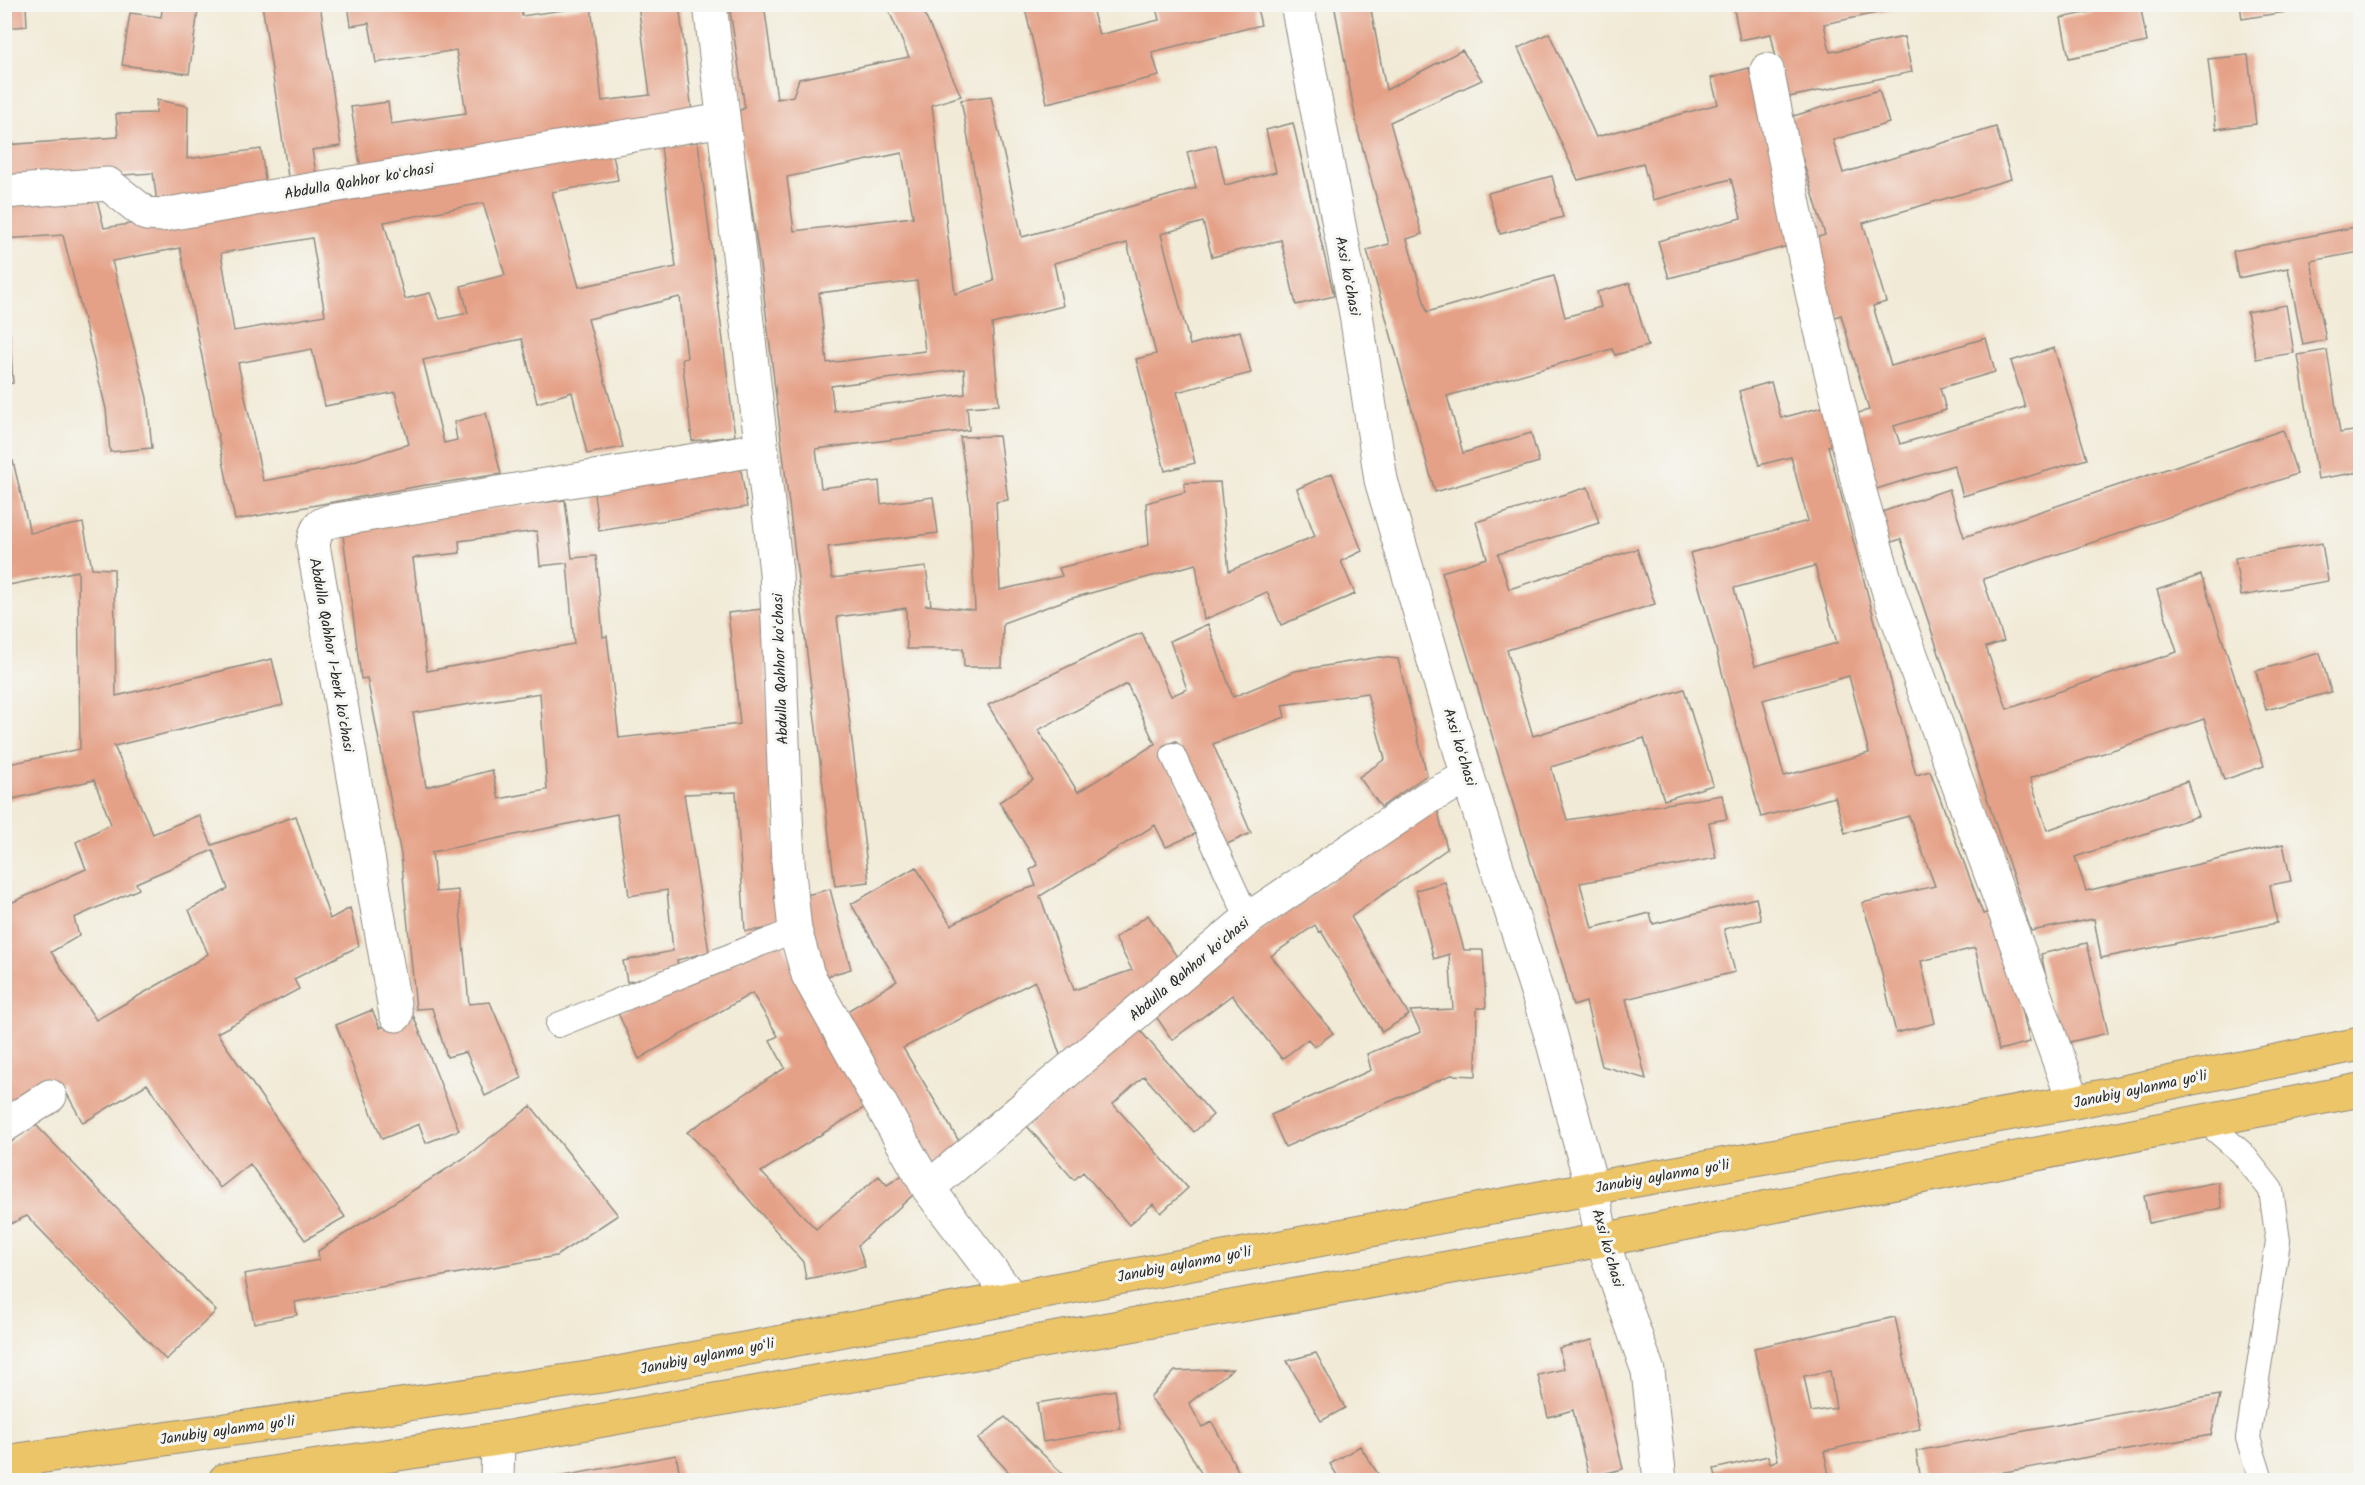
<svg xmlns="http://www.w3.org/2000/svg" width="2365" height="1485" viewBox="0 0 2365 1485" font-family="Kalam,sans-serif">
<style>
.building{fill:#e5a187;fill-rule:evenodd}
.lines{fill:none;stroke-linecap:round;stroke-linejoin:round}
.service-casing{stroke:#8e8a80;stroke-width:26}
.minor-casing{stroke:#8e8a80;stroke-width:35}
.tertiary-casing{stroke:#8e8a80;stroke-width:35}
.trunk-casing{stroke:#8e8a80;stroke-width:35}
.service{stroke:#fff;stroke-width:24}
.minor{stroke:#fff;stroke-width:33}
.tertiary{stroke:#fff;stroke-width:33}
.trunk{stroke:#edc569;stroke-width:33}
.labels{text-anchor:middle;stroke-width:6;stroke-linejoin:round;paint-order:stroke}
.street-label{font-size:15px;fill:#2b2b2b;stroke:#f6f6f2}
</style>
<rect width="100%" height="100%" fill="#f6f6f2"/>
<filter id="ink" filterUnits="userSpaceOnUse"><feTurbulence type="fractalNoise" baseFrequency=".0167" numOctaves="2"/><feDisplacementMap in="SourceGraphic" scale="12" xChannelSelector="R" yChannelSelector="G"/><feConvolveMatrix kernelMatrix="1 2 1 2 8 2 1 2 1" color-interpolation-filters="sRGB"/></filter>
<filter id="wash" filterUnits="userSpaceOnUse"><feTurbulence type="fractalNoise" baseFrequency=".008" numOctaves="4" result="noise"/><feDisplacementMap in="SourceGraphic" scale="24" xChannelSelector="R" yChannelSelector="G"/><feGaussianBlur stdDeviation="1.35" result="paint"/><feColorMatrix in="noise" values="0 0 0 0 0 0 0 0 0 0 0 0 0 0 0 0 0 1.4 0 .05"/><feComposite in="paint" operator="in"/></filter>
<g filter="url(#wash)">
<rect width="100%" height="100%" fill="#f1ead6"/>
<g id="blocks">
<path class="building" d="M163 4H199L189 74 122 65 130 13 161 17Z
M262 4H320L341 146 312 150 317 179 289 183Z
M348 4H521L522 16 591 6 602 101 650 95 638 4H679L693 120 361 170 351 107 388 102 391 124 466 113 456 50 376 63 369 23 351 26Z
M729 4H764L777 99 793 96 799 79 909 57 886 4H920L961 96 932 105 955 294 994 281 961 100 991 96 1022 237 1196 188 1187 152 1216 145 1225 185 1276 172 1266 130 1293 123 1334 296 1296 305 1281 240 1212 257 1203 222 1161 234 1190 345 1240 331 1251 373 1177 392 1195 463 1165 471 1136 359 1156 354 1127 243 1054 263 1063 306 992 324 999 405 967 407 969 430 816 449 821 488 879 481 881 504 933 497 938 533 828 547 832 578 926 567 931 605H925L975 610 970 506 960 437 999 436 1008 500 996 502 1000 590 1062 576 1059 568 1149 545 1146 503 1185 492 1184 483 1220 482 1229 571 1315 536 1297 489 1332 473 1362 551 1341 561 1355 594 1281 625 1267 592 1204 620 1196 564 1069 599 1003 623 1002 667H964L963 649H907L906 608 837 617 869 882 835 886 761 272 738 111 745 108ZM902 153 913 217 794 231 787 177ZM917 281 925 351 827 363 819 293ZM964 369 965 394 834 411 831 386Z
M1024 4H1091L1099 35 1159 20 1155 4H1256L1261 25 1152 52 1159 76 1047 103Z
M1334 4H1370L1386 90 1462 50 1482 80 1390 122 1422 234 1407 239 1427 312 1554 276 1565 317 1601 307 1597 292 1630 283 1648 346 1615 355 1612 349 1447 396 1463 453 1531 433 1539 462 1435 492 1367 250 1389 244 1358 131Z
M1733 4H1905L1906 7 1824 24 1830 52 1904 37 1912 72 1784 98 1771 34 1740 40Z
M2129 4H2140L2147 42 2069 58 2061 18Z
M2240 4H2323L2324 6 2242 19Z
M5 5H26L27 26 5 28Z
M1549 33 1596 137 1718 104 1711 78 1749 68 1796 244 1669 278 1658 241 1741 218 1731 179 1653 200 1643 163 1578 180 1518 48Z
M2248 55 2256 124 2216 129 2208 59Z
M1879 90 1889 123 1833 140 1843 173 1996 127 2011 179 1863 223 1886 302 1873 306 1891 366 1986 338 1995 372 1940 388 1946 410 1894 426 1900 444 2025 407 2011 361 2054 348 2087 459 1963 496 1954 465 1873 490 1851 415 1869 410 1841 315 1832 318 1808 240 1825 235 1790 117Z
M157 100 188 106 187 159 261 149 266 188 157 203 153 173 4 183V145L118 137 116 114 156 113Z
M698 142 735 436 692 441 682 359 687 358 680 297 588 319 623 447 587 454 572 392 537 403 522 339 423 360 444 443 457 440 454 422 486 413 501 474 420 486 235 520 180 248 112 261 147 398 152 448 110 452 106 409 63 235 4 239V196L97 199 104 228 612 149 618 180 552 192 579 287 676 267 661 146ZM483 203 505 275 461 286 468 313 440 319 430 293 405 299 384 222ZM312 238 325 315 234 331 221 253ZM312 349 325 406 395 392 409 444 324 470 263 481 238 363Z
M1552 176 1563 217 1500 234 1488 193Z
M2360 226V252L2311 261 2326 340 2303 345 2288 268 2238 278 2233 251Z
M4 298H7L13 383 4 384Z
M2286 305 2294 353 2256 359 2247 312Z
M2327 350 2340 433 2360 430V472L2318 479 2298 355Z
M1771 382 1781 418 1830 405 1840 443 1828 446 1916 775 1930 771 1983 914 1998 910 2030 1042 1999 1050 1975 948 1921 961 1935 1023 1896 1033 1874 940 1862 903 1935 886 1909 816 1845 833 1835 797 1761 817 1690 553 1808 521 1791 457 1759 465 1739 391ZM1815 566 1837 643 1755 666 1734 588ZM1849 676 1869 753 1784 776 1763 700Z
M2283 430 2297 474 1983 579 2004 641 1986 647 2007 709 2177 652 2157 590 2201 575 2264 766 2224 780 2204 719 2030 778 2047 830 2187 781 2198 816 2075 857 2086 891 2283 844 2291 881 2270 885 2277 923 2101 958 2094 919 2031 931 1901 539 1886 544 1876 514 1949 489 1964 537Z
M13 461 30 533 83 523 92 568 114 569 116 696 272 659 283 705 114 746 153 834 199 815 212 845 296 816 330 919 350 908 359 946 294 979 299 989 217 1033 345 1217 305 1240 250 1164 220 1188 147 1084 83 1123 61 1083 10 1110 4 1096V906L86 869 76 842 111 824 94 780 4 801V765L80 749 78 571 4 586V463ZM213 850 228 889 189 910 208 954 170 978 96 1020 51 952 79 936 74 918 139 889 136 883Z
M740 464 747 507 599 531 593 487Z
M1588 487 1599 523 1498 554 1509 589 1637 549 1655 604 1507 650 1533 736 1684 689 1713 785 1664 800 1644 738 1551 767 1567 820 1722 795 1727 819 1709 822 1716 858 1580 883 1592 928 1650 913 1653 924 1756 898 1761 920 1724 929 1735 972 1626 999 1646 1079 1602 1066 1586 1002 1573 1006 1564 970 1442 572 1487 558 1476 522Z
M565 500 572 558 596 556 603 637 607 636 619 738 740 724 728 613 762 609 780 928 745 931 736 792 684 794 709 952 677 960 679 973 627 982 623 961 673 951 667 890 629 896 617 814 432 852 436 892 458 890 469 1004 490 1002 522 1078 485 1096 466 1052 447 1057 432 1008 416 1009 401 855 367 678 361 679 342 527ZM537 531 540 566 567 563 574 644 427 671 413 558 460 553 459 541ZM540 693 547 790 499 799 492 770 426 787 413 713Z
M2322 543 2328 581 2241 596 2235 558Z
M1208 624 1233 697 1295 671 1379 657 1398 659 1427 775 1381 807 1359 777 1385 759 1367 693 1282 705 1285 717 1213 744 1251 833 1225 845 1176 741 1163 746 1197 833 1166 847 1155 825 1040 896 1074 990 1132 970 1115 938 1148 915 1180 961 1062 1061 1035 981 903 1048 962 1146 929 1167 839 1016 897 981 851 904 916 867 951 925 1004 896 1036 886 1030 870 1038 865 999 802 1033 780 988 705 1125 639 1142 633 1171 696 1187 689 1170 641ZM1127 684 1155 744 1078 792 1038 730Z
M2320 653 2331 692 2266 710 2256 671Z
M1437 807 1447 849 1351 917 1409 1015 1382 1032 1321 931 1319 932 1315 925 1271 956 1333 1033 1314 1047 1308 1039 1282 1059 1232 995 1172 1040 1155 1015 1237 947Z
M1445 882 1464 950H1483L1486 1008H1477L1476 1076 1451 1075 1285 1147 1271 1115 1371 1070 1367 1054 1421 1032 1410 1011 1453 1009 1449 954 1434 959 1416 890Z
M830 889 851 969 820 978 799 897Z
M781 941 867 1106 761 1172 816 1229 879 1176 887 1185 904 1174 915 1193 858 1245 865 1267 806 1279 803 1262 713 1158 687 1132 785 1068 770 1040 778 1036 752 993 639 1059 618 1013Z
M2087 943 2108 1033 2061 1044 2041 954Z
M372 1010 380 1028 413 1015 459 1130 426 1143 419 1124 382 1139 336 1025Z
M1138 1028 1213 1115 1194 1132 1144 1076 1113 1104 1188 1188 1161 1213 1153 1204 1129 1225 1083 1172 1074 1180 1027 1126Z
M531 1106 618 1215 556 1256 295 1302 297 1315 254 1323 244 1274 319 1260 318 1251 464 1158Z
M33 1122 216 1311 166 1360 27 1216 4 1227V1149Z
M2218 1182 2222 1208 2149 1223 2144 1196Z
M1895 1317 1920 1429 1824 1451 1830 1480H1717L1714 1469 1768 1456 1770 1463 1778 1460 1754 1348ZM1830 1371 1836 1408 1811 1412 1804 1376Z
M1592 1340 1623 1469 1589 1477 1573 1410 1548 1417 1538 1375 1564 1369 1559 1348Z
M1316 1353 1345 1408 1321 1421 1287 1361Z
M1233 1369 1189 1403 1202 1427 1212 1422 1243 1480H1205L1182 1439 1150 1397 1175 1371Z
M1115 1390 1121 1429 1043 1442 1037 1403Z
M2220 1395 2211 1435 1960 1480H1921L1916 1451Z
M1005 1417 1069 1480H1016L978 1439Z
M1360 1446 1382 1480H1340L1330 1464Z
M676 1455 681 1480H546V1479Z"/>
</g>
</g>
<g filter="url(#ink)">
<use href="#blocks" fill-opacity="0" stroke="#8e8a80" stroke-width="1.5"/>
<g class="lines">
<defs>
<path id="service" d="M1173 755 1248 919
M558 1025 795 930
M2205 1121 2242 1153 2271 1190 2278 1241 2248 1438 2261 1480"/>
<path id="minor" d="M710 4 776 572 788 863 795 930 808 975 928 1188 1011 1297
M1767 70 1812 293 1860 492 1891 600 2074 1102
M4 192 108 184 146 214 162 215 723 120
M396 1015 313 545C317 527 317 524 336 520L761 449
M4 1126 50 1096
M928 1188 1248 919 1427 798 1468 777
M497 1480 498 1439"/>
<path id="tertiary" d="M1297 4 1356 314 1381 480 1468 777 1550 1032 1592 1188 1602 1240 1648 1371 1660 1480"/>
<path id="trunk" d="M4 1462 602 1376 1592 1188 2074 1102 2360 1044
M225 1480 498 1439 1602 1240 2360 1090"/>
</defs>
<use href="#service" class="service-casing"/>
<use href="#minor" class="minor-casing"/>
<use href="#tertiary" class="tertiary-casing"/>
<use href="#trunk" class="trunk-casing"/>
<use href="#service" class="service"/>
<use href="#minor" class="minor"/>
<use href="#tertiary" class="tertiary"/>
<use href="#trunk" class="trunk"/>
</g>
</g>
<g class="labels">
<g class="street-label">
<text transform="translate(359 181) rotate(-10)" y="5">Abdulla Qahhor koʻchasi</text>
<text transform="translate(1348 276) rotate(79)" y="5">Axsi koʻchasi</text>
<text transform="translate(332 655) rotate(80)" y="5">Аbdulla Qahhor 1-berk koʻchasi</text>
<text transform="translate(780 669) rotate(-92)" y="5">Abdulla Qahhor koʻchasi</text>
<text transform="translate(1460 747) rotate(73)" y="5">Axsi koʻchasi</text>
<text transform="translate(1189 969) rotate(-40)" y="5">Abdulla Qahhor koʻchasi</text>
<text transform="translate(2140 1089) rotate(-12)" y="5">Janubiy aylanma yoʻli</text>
<text transform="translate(1662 1176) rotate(-10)" y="5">Janubiy aylanma yoʻli</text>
<text transform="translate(1608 1248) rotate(74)" y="5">Axsi koʻchasi</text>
<text transform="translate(1184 1264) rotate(-11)" y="5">Janubiy aylanma yoʻli</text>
<text transform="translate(707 1356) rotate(-11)" y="5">Janubiy aylanma yoʻli</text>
<text transform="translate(227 1430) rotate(-8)" y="5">Janubiy aylanma yoʻli</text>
</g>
</g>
<rect width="2365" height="1485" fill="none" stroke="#f6f6f2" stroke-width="24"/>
</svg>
